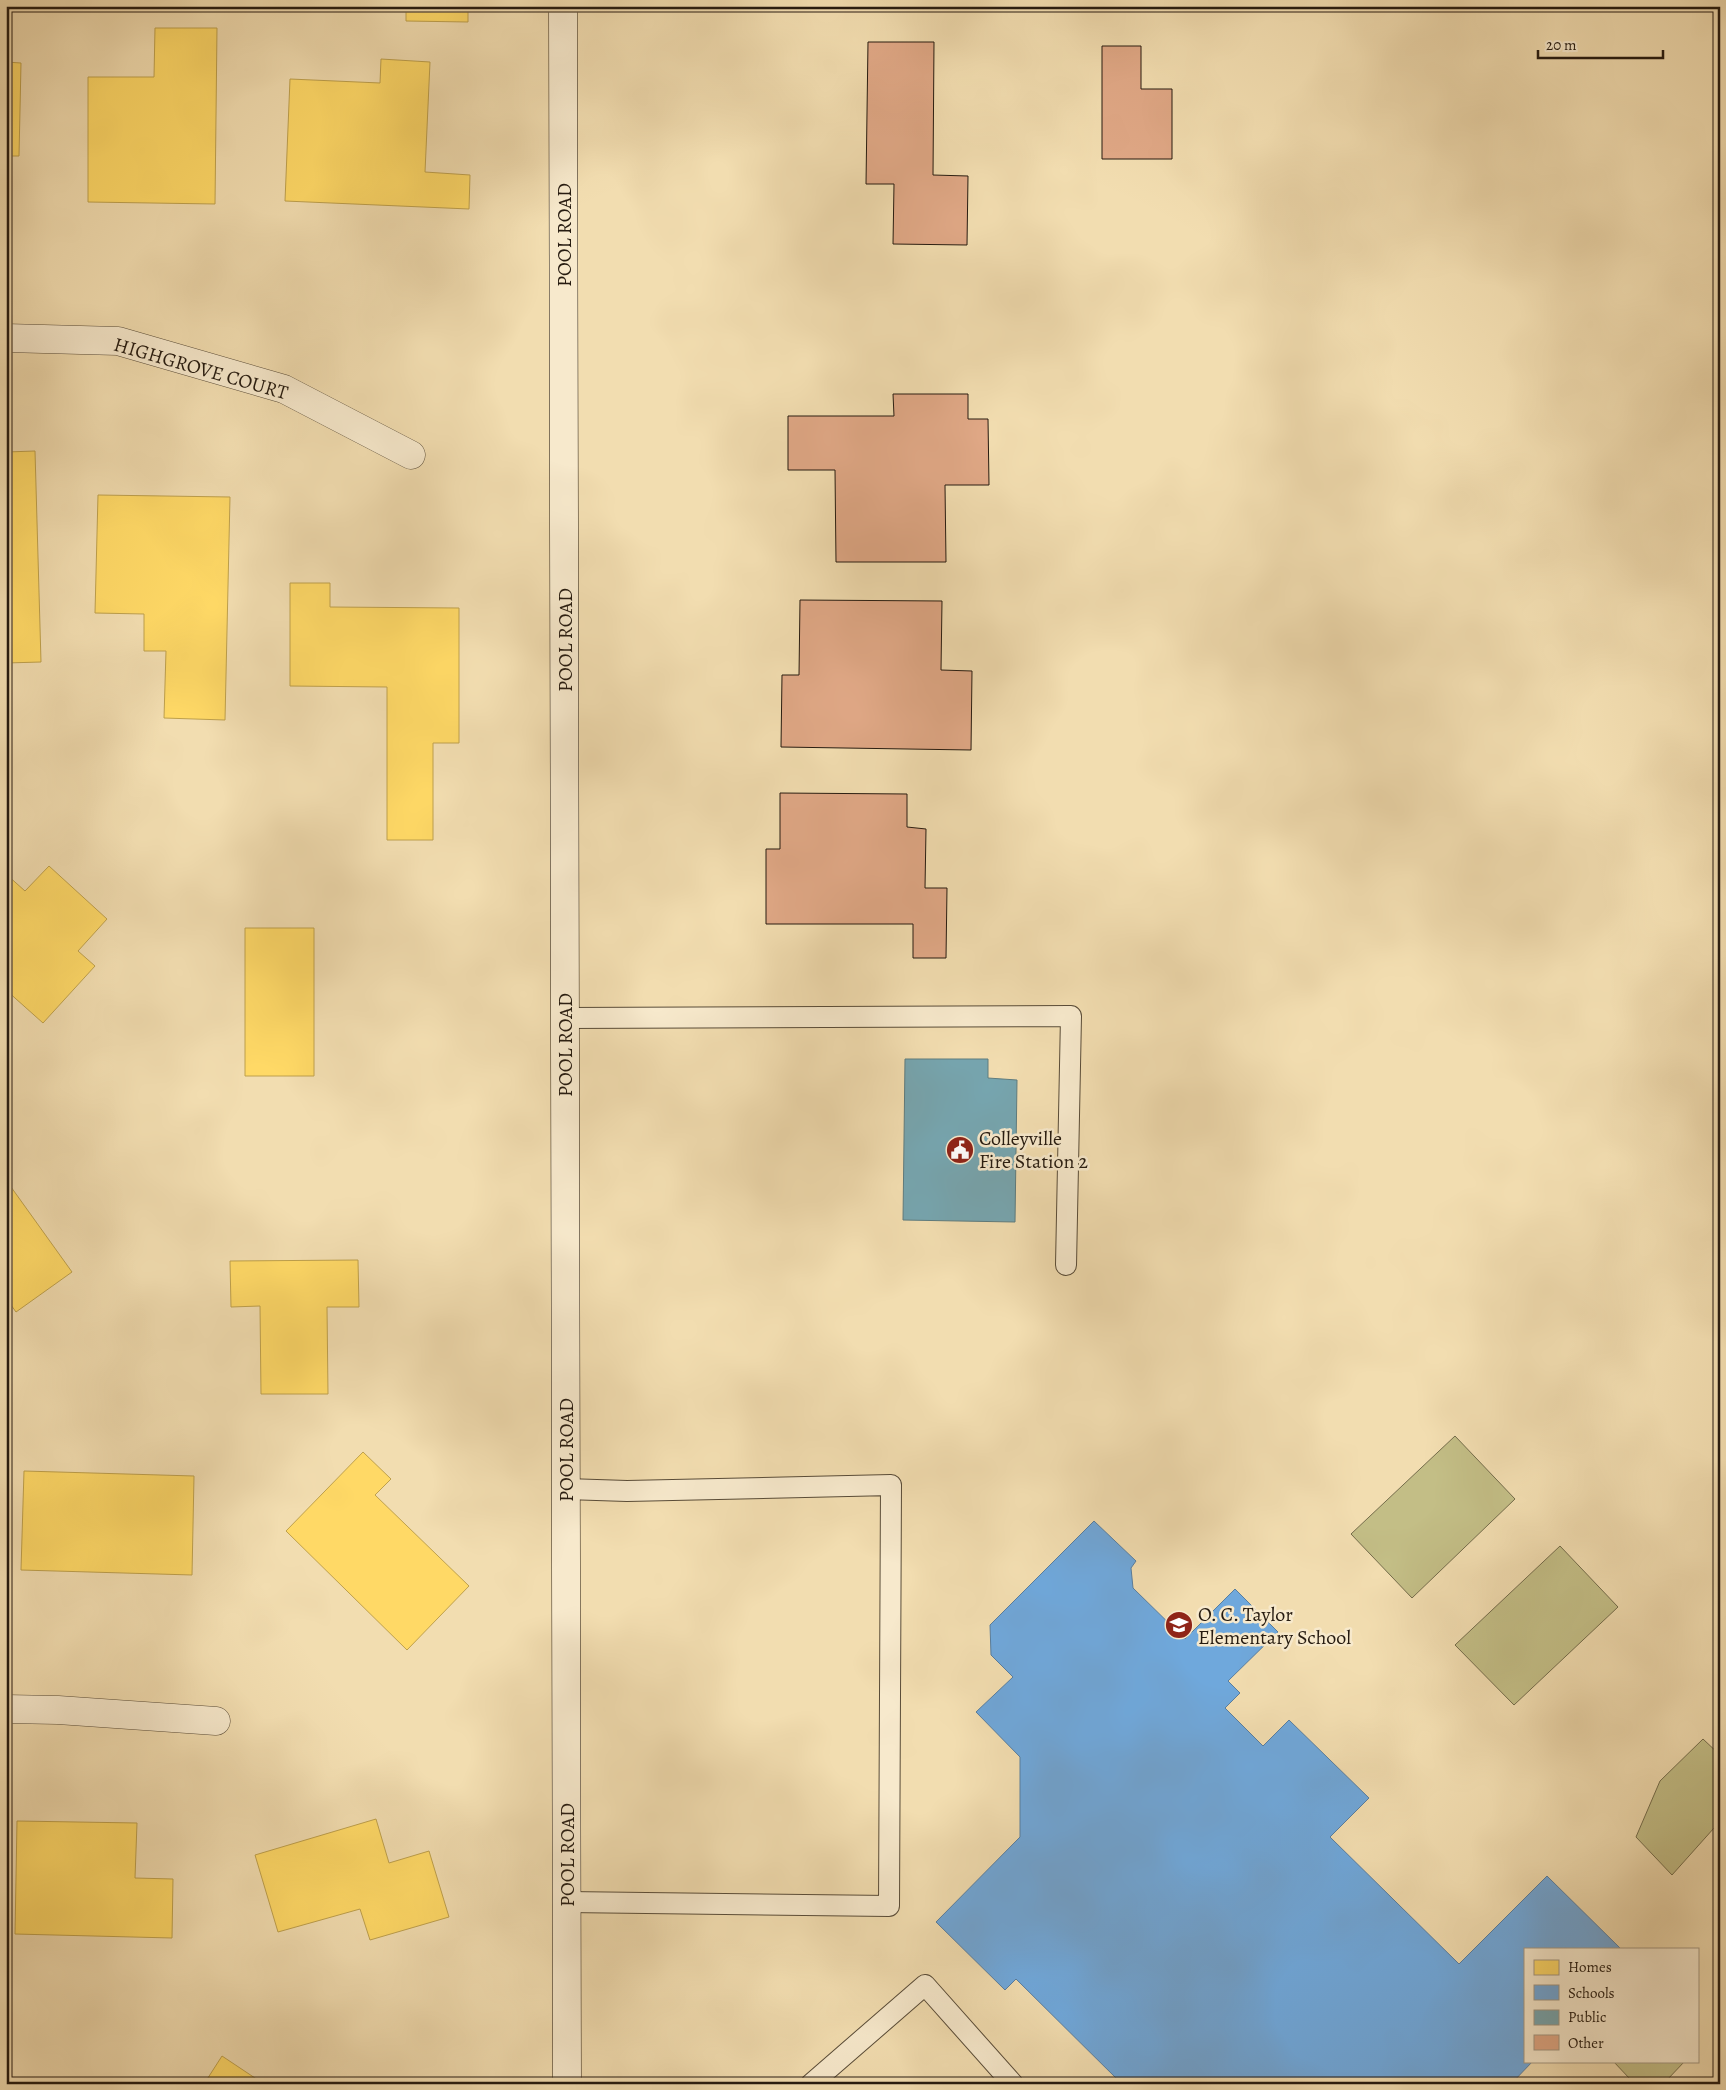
<svg xmlns="http://www.w3.org/2000/svg" width="1726" height="2090" viewBox="0 0 1726 2090" font-family="Alegreya,serif">
<style>
.green{fill:#c3be86;stroke:#746c4b}
.homes{fill:#ffd966;stroke:#bea04c}
.schools{fill:#6fa8dc;stroke:#597e9f}
.public{fill:#76a5af;stroke:#5e7c7f}
.building{fill:#e0a886;stroke:#261b10}
.lines{fill:none;stroke-linecap:round;stroke-linejoin:round}
.lane-casing{stroke:#594c38;stroke-width:22}
.street-casing{stroke:#594c38;stroke-width:29}
.secondary-casing{stroke:#261b10;stroke-width:29}
.lane{stroke:#f7e9cc;stroke-width:20}
.street{stroke:#f7e9cc;stroke-width:28}
.secondary{stroke:#f7e9cc;stroke-width:28}
.labels{text-anchor:middle;stroke-width:5;stroke-linejoin:round;paint-order:stroke}
.street-label{font-size:20px;fill:#261b10;stroke:#f7e9cc}
.poi-label{font-size:20px;fill:#261b10;stroke:#f7e9cc;text-anchor:start}
</style>
<rect width="100%" height="100%" fill="#f2ddb0"/>
<filter id="stains"><feTurbulence type="fractalNoise" baseFrequency=".004" numOctaves="4"/><feColorMatrix values="0 0 0 0 .2 0 0 0 0 .09 0 0 0 0 .02 0 0 0 .5 -.17"/></filter>
<radialGradient id="worn" r=".72"><stop offset=".6" stop-color="#630" stop-opacity="0"/><stop offset="1" stop-color="#630" stop-opacity=".3"/></radialGradient>
<path class="green" d="M1455 1436 1515 1499 1412 1598 1351 1534Z
M1560 1546 1618 1607 1514 1705 1455 1645Z
M1703 1739 1720 1755V1831L1714 1828 1672 1875 1636 1837 1660 1781Z
M1613 2061H1685L1666 2081 1630 2079Z"/>
<path class="homes" d="M406 6H468V22L406 21Z
M155 28H217L215 204 88 202V77H154Z
M381 59 430 62 425 172 470 175 469 209 285 201 290 79 380 83Z
M6 62 21 63 19 156H6Z
M35 451 41 662 6 663V452Z
M98 495 230 497 225 720 164 718 166 651H144V614L95 613Z
M290 583H330V607L459 608V743H433V840H387V687L290 686Z
M49 866 107 919 78 951 95 966 43 1023 6 990V874L25 891Z
M245 928H314V1076H245Z
M6 1180 72 1272 16 1312 6 1298Z
M358 1260 359 1307H327L328 1394H261L260 1306 231 1307 230 1261Z
M363 1452 391 1479 375 1495 469 1586 407 1650 286 1531Z
M24 1471 194 1476 192 1575 21 1570Z
M376 1819 389 1863 429 1851 449 1917 370 1940 360 1909 278 1932 255 1855Z
M17 1821 137 1823 135 1878 173 1879 172 1938 15 1934Z
M222 2056 264 2084H204Z
M6 2070 13 2084H6Z"/>
<path class="schools" d="M1094 1521 1136 1561 1131 1568 1133 1588 1185 1639 1235 1589 1278 1632 1228 1681 1240 1693 1225 1708 1263 1746 1289 1720 1369 1798 1330 1837 1459 1964 1547 1876 1621 1949H1525V2061H1533L1511 2084H1122L1016 1979 1005 1990 936 1922 1020 1837V1757L976 1712 1013 1677 991 1655 990 1625Z"/>
<path class="public" d="M905 1059H988V1078L1017 1080 1015 1222 903 1220Z"/>
<path class="building" d="M868 42H934L933 175 968 176 967 245 893 244 894 184H866Z
M1102 46H1141V89H1172V159H1102Z
M893 394H968V419H988L989 485H945L946 562H836L835 470H788V416H894Z
M800 600 942 601 941 670 972 671 971 750 781 747 782 675H799Z
M780 793 907 794V827L926 829 925 888H947L946 958H913V924H766V849H780Z"/>
<g class="lines">
<defs>
<path id="lane" d="M565 1018 1071 1016 1066 1265
M566 1489 627 1491 891 1485 889 1906 567 1902
M811 2084 925 1985 1013 2084"/>
<path id="street" d="M6 338 118 341 284 389 411 455
M6 1709 58 1710 216 1721"/>
<path id="secondary" d="M563 6 567 2084"/>
</defs>
<use href="#lane" class="lane-casing"/>
<use href="#street" class="street-casing"/>
<use href="#secondary" class="secondary-casing"/>
<use href="#lane" class="lane"/>
<use href="#street" class="street"/>
<use href="#secondary" class="secondary"/>
</g>
<defs>
<symbol id="civic-disc" viewBox="-11 -11 22 22"><circle r="9.5" fill="#8f2418" stroke="#f7e9cc"/><path d="M-.6-6.5H3V-4.5H.6V-3L4-1V1h2V6H-6V1h2V-1L-.6-3ZM-1.2 2.5V6h2.4V2.5Z" fill="#fff"/></symbol>
<symbol id="school-disc" viewBox="-11 -11 22 22"><circle r="9.5" fill="#8f2418" stroke="#f7e9cc"/><path d="M0-5L7-2L0 1L-7-2ZM-4 1L0 2.5L4 1V4Q0 6-4 4Z" fill="#fff"/></symbol>
</defs>
<g fill-rule="evenodd">
<use href="#civic-disc" x="944" y="1134" width="32" height="32"/>
<use href="#school-disc" x="1163" y="1609" width="32" height="32"/>
</g>
<g class="labels">
<g class="street-label">
<text transform="translate(564 235) rotate(-90)" y="7">POOL ROAD</text>
<text transform="translate(201 368) rotate(16)" y="7">HIGHGROVE COURT</text>
<text transform="translate(565 640) rotate(-90)" y="7">POOL ROAD</text>
<text transform="translate(565 1045) rotate(-90)" y="7">POOL ROAD</text>
<text transform="translate(566 1450) rotate(-90)" y="7">POOL ROAD</text>
<text transform="translate(567 1855) rotate(-90)" y="7">POOL ROAD</text>
</g>
<g class="poi-label">
<text x="979" y="1145">Colleyville<tspan x="979" dy="23">Fire Station 2</tspan></text>
<text x="1198" y="1621">O. C. Taylor<tspan x="1198" dy="23">Elementary School</tspan></text>
</g>
</g>
<rect width="1726" height="2090" fill="none" stroke="#f2ddb0" stroke-width="25"/>
<rect x="8" y="8" width="1711" height="2075" fill="none" stroke="#261b10" stroke-width="2.5"/>
<rect x="12" y="12" width="1701" height="2065" fill="none" stroke="#261b10"/>
<rect x="1524" y="1948" width="175" height="115" fill="#f7e9cc" stroke="#a39781"/>
<rect x="1534" y="1960" width="25" height="15" fill="#ffd966" stroke="#a39781"/>
<text x="1568" y="1972" font-size="15" fill="#261b10">Homes</text>
<rect x="1534" y="1985" width="25" height="15" fill="#6fa8dc" stroke="#a39781"/>
<text x="1568" y="1998" font-size="15" fill="#261b10">Schools</text>
<rect x="1534" y="2010" width="25" height="15" fill="#76a5af" stroke="#a39781"/>
<text x="1568" y="2022" font-size="15" fill="#261b10">Public</text>
<rect x="1534" y="2035" width="25" height="15" fill="#e0a886" stroke="#a39781"/>
<text x="1568" y="2048" font-size="15" fill="#261b10">Other</text>
<path d="M1538 50v8h125v-8" fill="none" stroke="#261b10" stroke-width="2.5"/>
<text x="1546" y="50" font-size="15" fill="#261b10" stroke="#f7e9cc" stroke-width="4" paint-order="stroke">20 m</text>
<rect width="100%" height="100%" filter="url(#stains)"/>
<rect width="100%" height="100%" fill="url(#worn)"/>
</svg>
